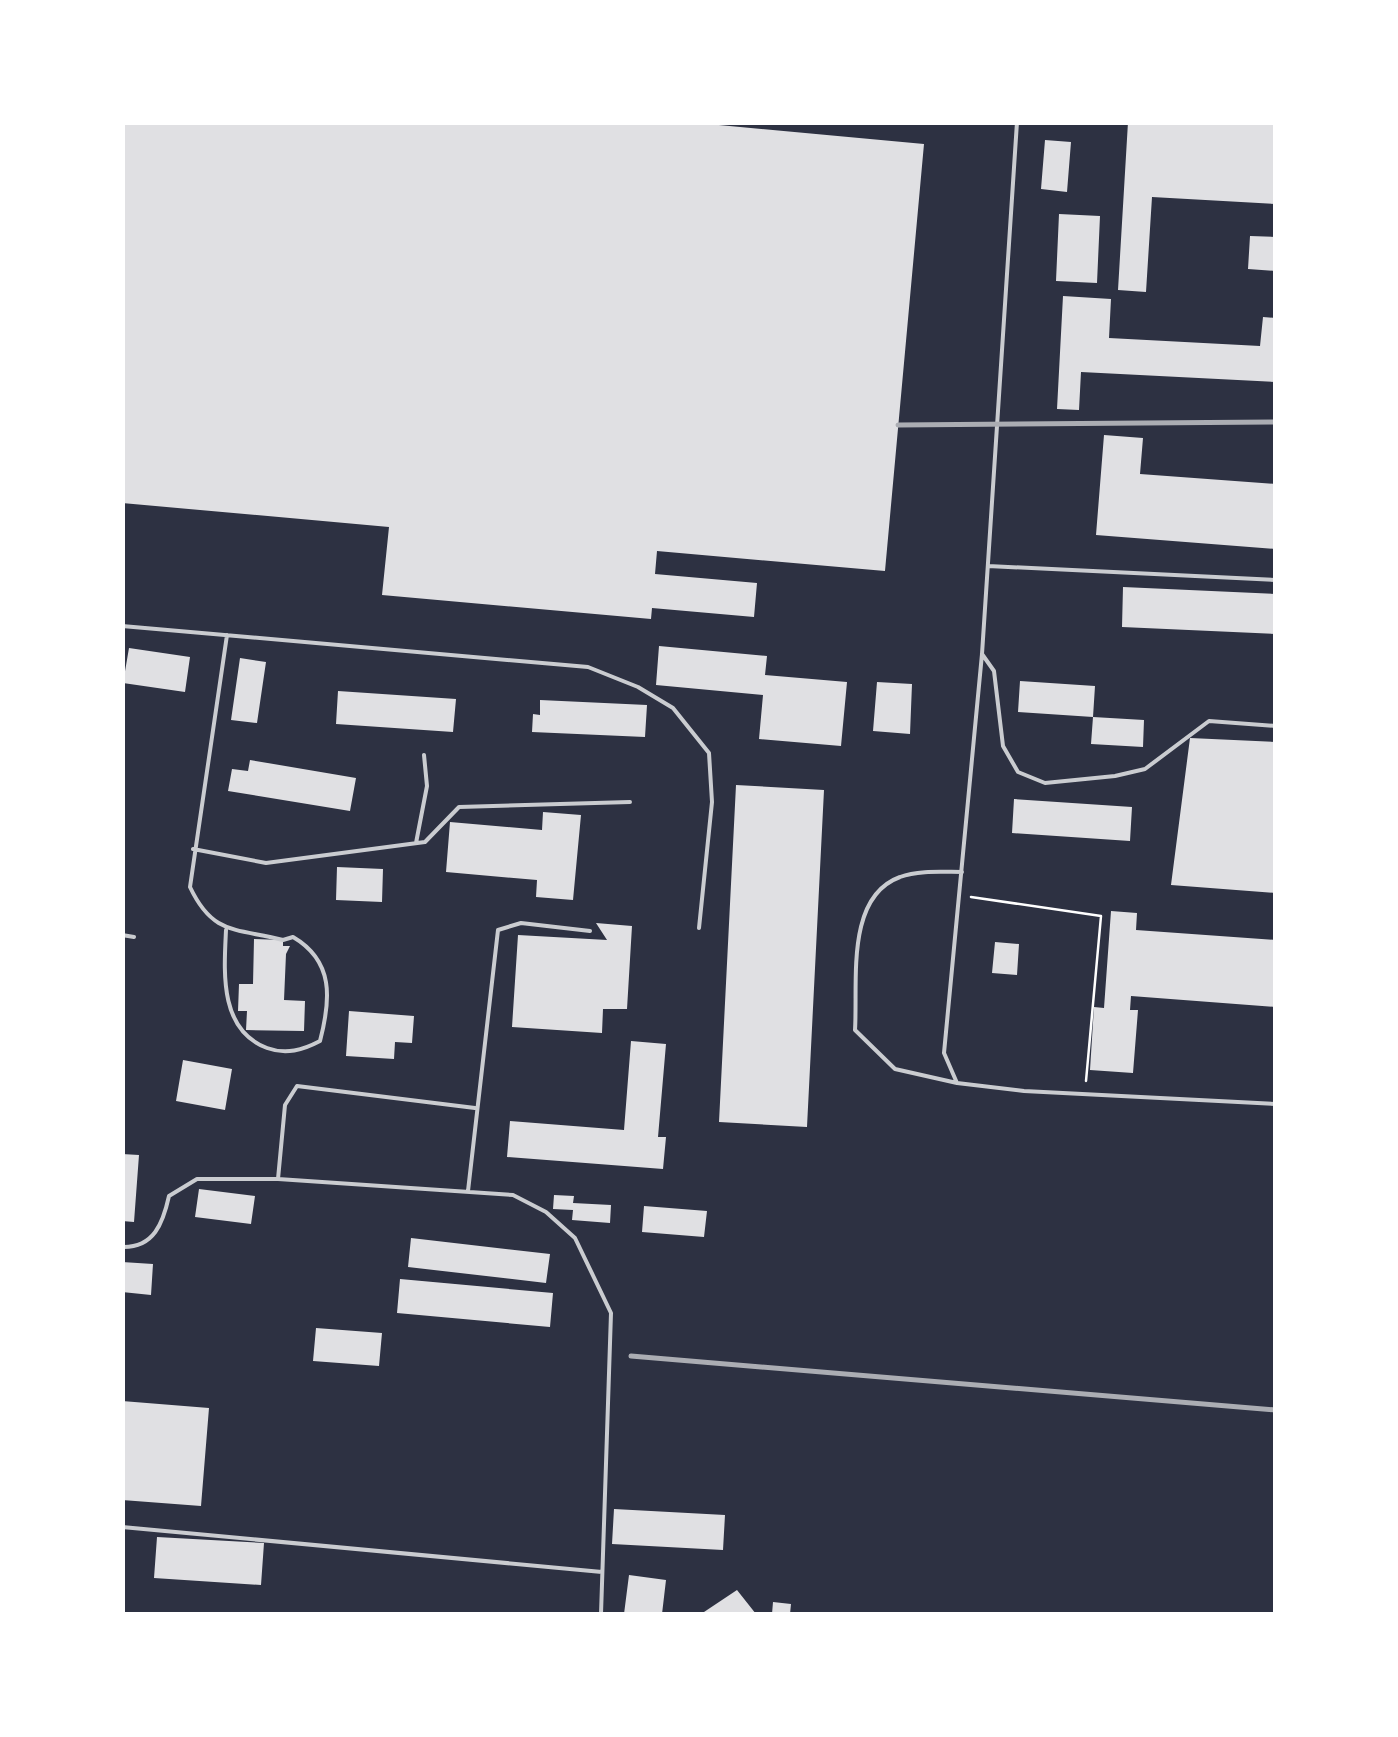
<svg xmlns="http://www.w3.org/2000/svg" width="1398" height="1737" viewBox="0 0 1398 1737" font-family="'Exo 2',sans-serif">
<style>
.building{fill:#e0e0e3}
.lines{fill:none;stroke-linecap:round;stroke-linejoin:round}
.path{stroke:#fff;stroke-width:2.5}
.service{stroke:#caccd0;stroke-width:4}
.rail{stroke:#abadb3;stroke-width:5}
</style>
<rect width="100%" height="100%" fill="#2d3142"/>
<path class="building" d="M122 122H687L924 144 885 571 657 551 655 574 757 583 754 617 652 608 651 619 382 595 389 527 122 503Z
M1128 122H1276V204L1152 197 1146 292 1118 290Z
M1045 140 1071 142 1067 192 1041 189Z
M1059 214 1100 216 1097 283 1056 281Z
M1250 236 1276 237V271L1248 269Z
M1063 296 1111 299 1109 338 1260 346 1263 317 1276 318V382L1081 372 1079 410 1057 409Z
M1104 435 1143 438 1140 474 1276 484V549L1096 535Z
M1123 587 1276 594V634L1122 627Z
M659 646 767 656 765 675 847 682 841 746 759 739 763 695 656 685Z
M129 648 190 657 185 692 123 683Z
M240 658 266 662 257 723 231 720Z
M1020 681 1095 686 1093 717 1018 712Z
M877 682 912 684 910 734 873 731Z
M338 691 456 699 453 732 336 724Z
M540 700 647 705 645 737 532 732 533 714 540 715Z
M1093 717 1144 720 1143 747 1091 744Z
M1190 738 1276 742V893L1171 885Z
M250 760 356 778 350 811 228 791 232 769 248 771Z
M736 785 824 790 807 1127 719 1122Z
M1014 799 1132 807 1130 841 1012 833Z
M543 812 581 815 573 900 536 897 537 880 446 872 450 822 542 830Z
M337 867 383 869 382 902 336 900Z
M1111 911 1137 913 1136 930 1276 940V1007L1131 996 1130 1010H1138L1133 1073 1090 1070 1094 1007 1104 1008Z
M596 923 632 926 627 1009H603L602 1033 512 1027 518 935 607 940Z
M254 939 283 940V946H290L286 954 284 1000 305 1001 304 1031 246 1030 247 1011H238L239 984H253Z
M995 942 1019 944 1017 975 992 973Z
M349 1011 414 1016 412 1043 395 1042 394 1059 346 1056Z
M631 1041 666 1044 658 1137H666L663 1169 507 1157 510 1121 624 1130Z
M183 1060 232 1069 225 1110 176 1101Z
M122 1154 139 1155 134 1222 122 1221Z
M199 1189 255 1196 251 1224 195 1217Z
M554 1195 574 1196 573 1203 611 1205 610 1223 572 1220 573 1210 553 1209Z
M644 1206 707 1211 704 1237 642 1232Z
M411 1238 550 1254 546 1283 408 1267Z
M122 1262 153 1264 151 1295 122 1292Z
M400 1279 553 1293 550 1327 397 1313Z
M316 1328 382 1333 379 1366 313 1361Z
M122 1401 209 1408 201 1506 122 1500Z
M614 1509 725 1515 723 1550 612 1544Z
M157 1537 264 1543 261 1585 154 1578Z
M629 1575 666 1580 662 1614H624Z
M737 1590 756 1614H701Z
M773 1602 791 1604 790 1614H772Z"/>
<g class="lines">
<path class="path" d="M971 897 1101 916 1086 1081"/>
<path class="service" d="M1017 122 982 654 944 1053 957 1083 1024 1091 1276 1104
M988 566 1276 580
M122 626 588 667 638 687 673 708 709 753 712 802 699 928
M982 654 994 671 1003 746 1018 772 1045 783 1115 776 1145 769 1209 721 1276 726
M416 843 427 786 424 755
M193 849 266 863 425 842 459 807 630 802
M226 930C224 972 219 1030 267 1048 286 1055 303 1050 320 1041 331 999 334 961 293 937L283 940C237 928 213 936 190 887L227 635
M122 935 134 937
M957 1083 895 1069 855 1030C858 982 845 897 900 877 918 870 943 872 962 872
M278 1179 285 1105 297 1086 475 1108
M468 1191 498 930 521 923 590 931
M122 1247C154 1248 163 1223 169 1196L197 1179H278L513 1195 546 1212 575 1238 611 1313 601 1614
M122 1527 602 1572"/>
<path class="rail" d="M898 425 1276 422
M631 1356 1276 1410"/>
</g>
<rect width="1398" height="1737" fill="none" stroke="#ffffff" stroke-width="250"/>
</svg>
